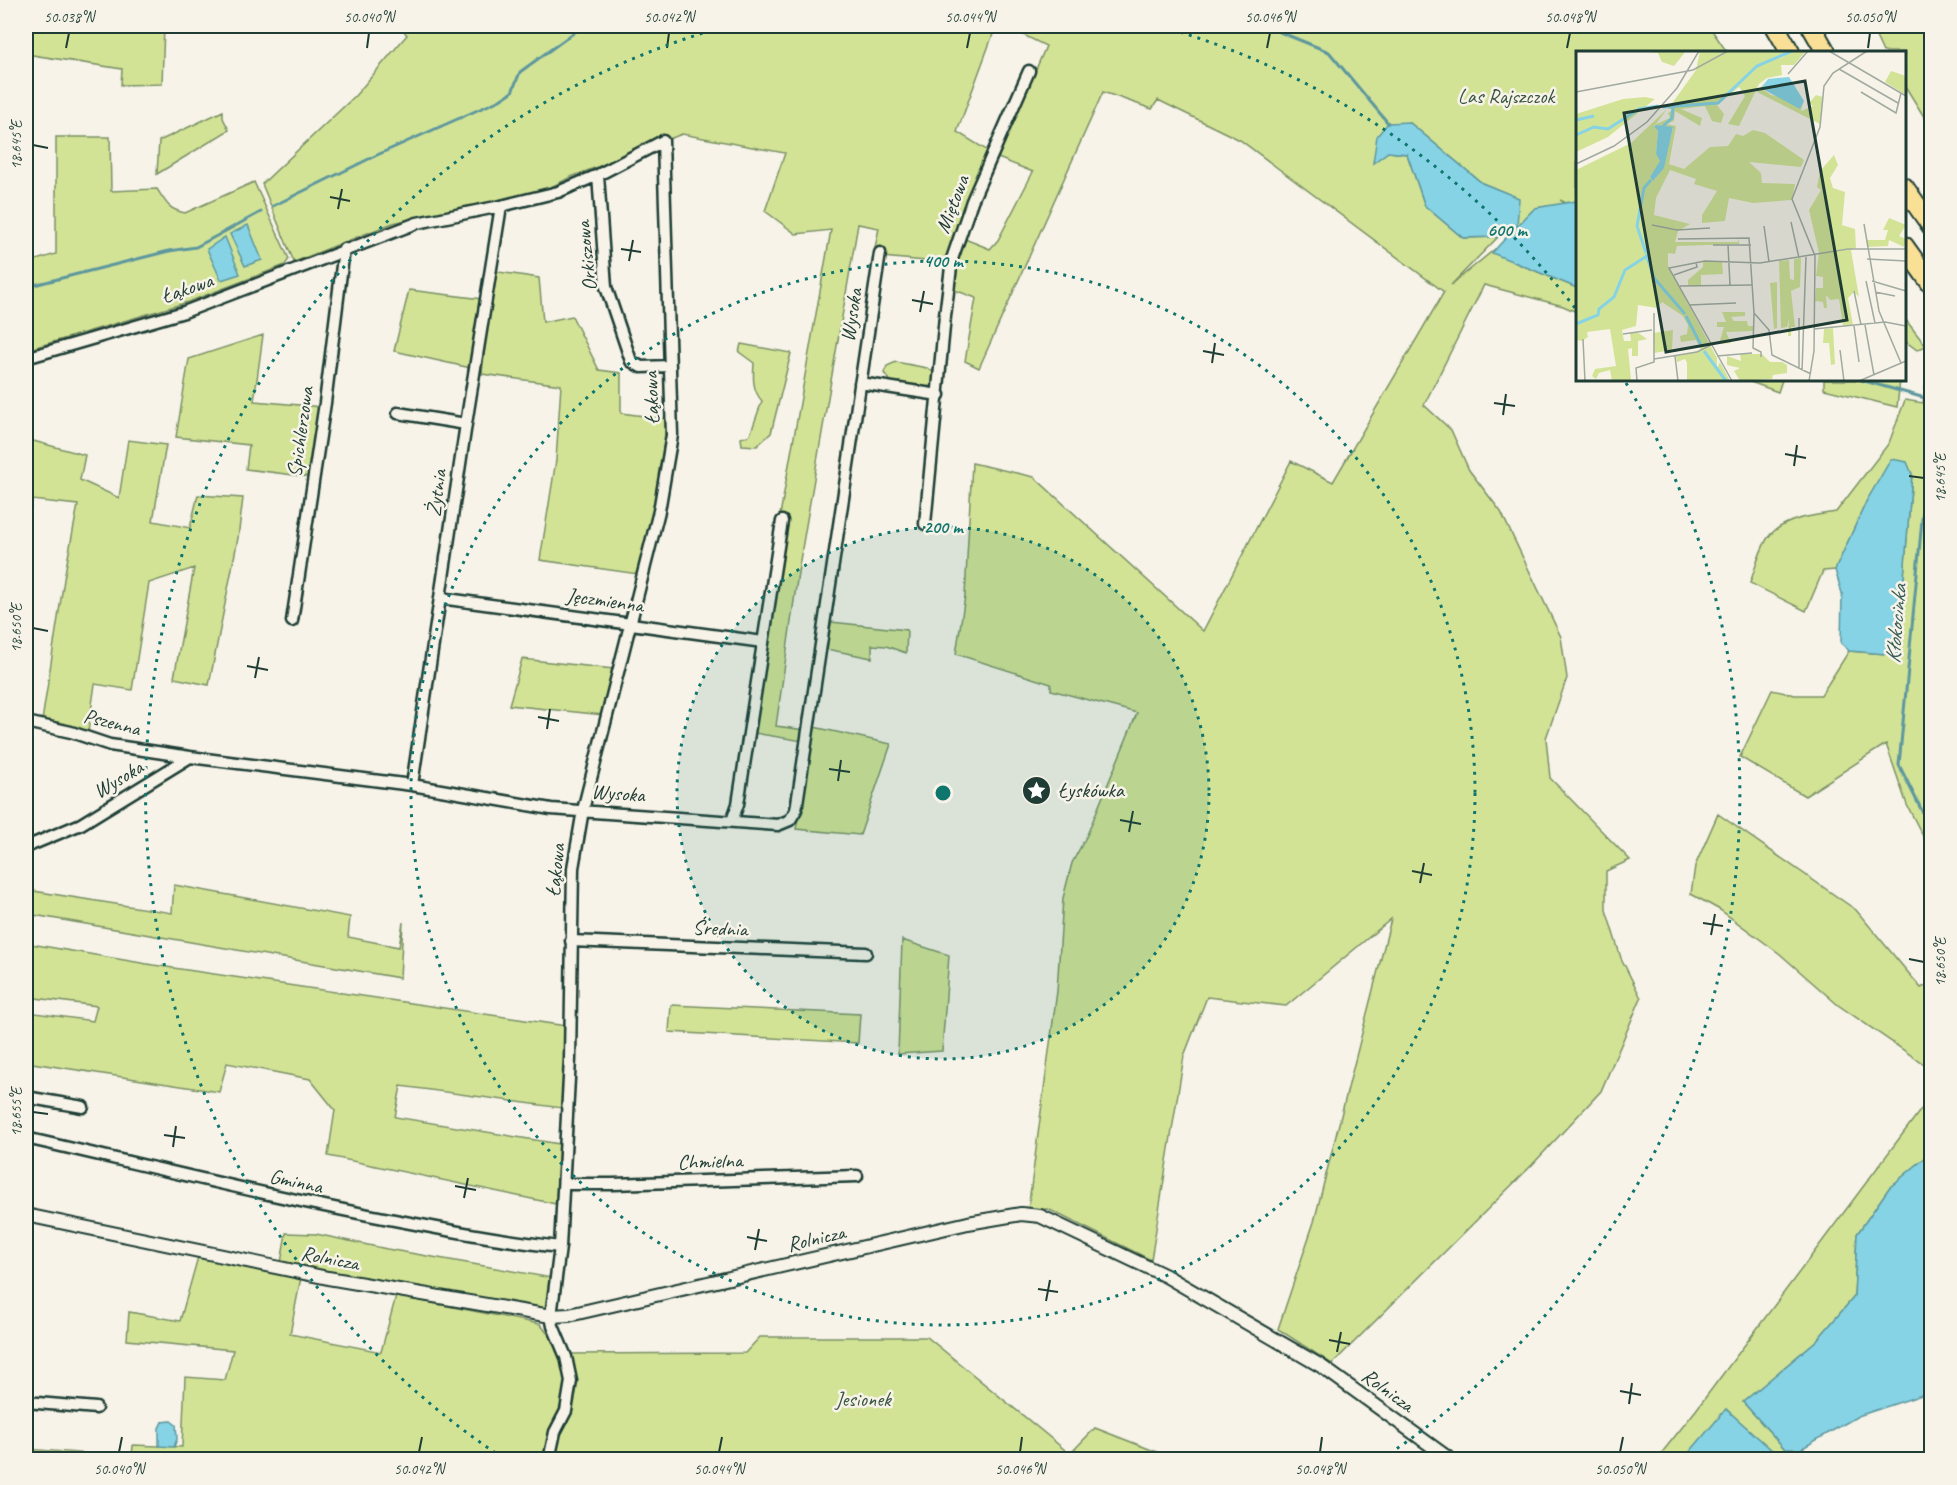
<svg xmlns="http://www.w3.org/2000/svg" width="1957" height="1485" viewBox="0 0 1957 1485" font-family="Caveat,sans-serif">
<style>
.green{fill:#d3e396;stroke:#799065;stroke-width:1.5}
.water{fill:#86d3e5;stroke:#5d979e;stroke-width:1.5}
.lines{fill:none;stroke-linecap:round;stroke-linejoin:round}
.stream{stroke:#5d979e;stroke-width:3}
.minor-casing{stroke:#1f3d34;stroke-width:15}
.tertiary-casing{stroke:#1f3d34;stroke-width:16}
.motorway-casing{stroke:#1f3d34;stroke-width:22}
.minor{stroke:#f7f3e8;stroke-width:10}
.tertiary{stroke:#f7f3e8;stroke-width:12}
.motorway{stroke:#fadf96;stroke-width:18}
.ticks{fill:none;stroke:#1f3d34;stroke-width:2}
.ring{fill:none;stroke:#0f766e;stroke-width:3;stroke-dasharray:3 6}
.labels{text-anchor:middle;stroke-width:5;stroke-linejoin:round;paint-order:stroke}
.park-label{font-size:21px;fill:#3a5643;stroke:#f7f3e8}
.street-label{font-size:21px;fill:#1f3d34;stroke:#f7f3e8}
.poi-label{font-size:21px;fill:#1f3d34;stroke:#f7f3e8;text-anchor:start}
.water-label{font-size:22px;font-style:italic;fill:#345b57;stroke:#f7f3e8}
.inset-river{fill:none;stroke:#86d3e5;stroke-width:3}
.inset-road{fill:none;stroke:#a1aaa0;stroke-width:1.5}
.view{fill:#1f3d34;fill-opacity:0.15;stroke:#1f3d34;stroke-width:3}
.inset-edge{fill:none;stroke:#1f3d34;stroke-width:3}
.centre{fill:#0f766e;stroke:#f7f3e8;stroke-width:3}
.ring-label{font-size:18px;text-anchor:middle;font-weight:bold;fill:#0f766e;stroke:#f7f3e8;stroke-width:5;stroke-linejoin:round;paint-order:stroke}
.neatline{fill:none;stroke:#1f3d34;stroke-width:2}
.ticks-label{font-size:15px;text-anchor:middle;fill:#1f3d34}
</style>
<rect width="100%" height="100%" fill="#f7f3e8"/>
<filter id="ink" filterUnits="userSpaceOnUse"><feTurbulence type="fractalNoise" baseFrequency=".0167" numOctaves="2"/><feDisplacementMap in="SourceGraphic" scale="12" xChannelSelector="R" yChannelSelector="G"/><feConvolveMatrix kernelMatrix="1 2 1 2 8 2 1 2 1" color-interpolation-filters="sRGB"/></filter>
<g filter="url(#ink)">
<path class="green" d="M26 26H164L162 84 121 85 122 69 26 54Z
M400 26H996L957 132 998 157 1046 46 1005 26H1709L1727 52H1578L1577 201 1568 204 1560 200 1566 204 1535 208 1517 227 1518 198 1482 183 1409 122 1373 161 1388 152 1407 154 1425 206 1463 238 1498 237 1451 285 1495 249 1516 263 1577 288V312L1563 306 1484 285 1424 405 1451 430 1469 470 1501 512 1561 637 1567 678 1546 738 1550 778 1630 860 1606 871V910L1621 958 1641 998 1601 1091 1532 1165 1332 1364 1278 1329 1314 1222 1391 919 1286 1006 1207 997 1184 1056 1151 1260 1048 1209 1028 1210 1057 991 1063 898 1072 863 1087 835 1137 713 1051 690V684L956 654 965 596 972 463 1034 477 1203 631 1291 461 1333 482 1444 292 1240 140 1158 100 1152 109 1103 92 979 368 965 361 976 298 952 289 958 255 965 239 990 249 998 240 1033 172 998 158 948 263 882 257 885 248H875L879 228 858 224 799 566 776 726 805 730 803 741 754 733 788 517 780 515 831 230 796 234 765 211 785 153 682 134 571 177 545 190 393 223 294 262 262 184 355 96 407 35Z
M1871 26H1931V128L1905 86 1904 52H1883Z
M223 111V118L229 130 157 174 159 141Z
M56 137H110L111 191 157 189C166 203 169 210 185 213L254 182 289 259 285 265 188 302 26 350V263L56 254Z
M492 271 539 278 543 322 572 316 599 370 621 373V413L667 419 655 507 638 574 540 560 556 460 561 385 482 374Z
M409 290 482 299 471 368 394 351Z
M1905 319 1926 346 1917 350 1905 341Z
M263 335 254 401 322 407 309 477 246 469 249 445 176 437 189 359Z
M741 344 791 353 771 433 757 446 742 445 741 438 750 435 762 401C752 390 753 377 754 363L739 352Z
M1929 358 1932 361 1931 852 1907 805 1886 744 1805 796 1740 757 1772 690 1795 695H1821L1849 651 1898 655 1912 474 1906 462 1867 500 1835 570 1823 571 1806 611 1750 583C1755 569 1759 552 1767 539 1781 518 1813 516 1836 512L1889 443 1905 400 1923 403Z
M896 362 927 368 933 372 932 386 919 388 894 385 884 373 887 366Z
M1745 380H1782L1778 392Z
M1824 380H1900L1897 407 1824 389Z
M26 439 85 455 80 480 119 498 128 440 166 445 153 521 190 528 198 495 243 498 238 538 209 685 174 678 194 568 149 583 132 690 95 684 88 732 42 721 65 573 78 505 32 500 26 535Z
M831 622 907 630 906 653 886 646 872 645V658L826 649Z
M522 659 613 669 603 715 509 705Z
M814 727 891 744 860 835 796 829Z
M1718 814 1856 910 1921 988 1931 983V1069L1838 1005 1780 954 1720 910 1691 894 1695 866Z
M174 885 350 917 348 937 399 947 403 922 400 978 34 915 33 891 172 913Z
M902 940 949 955 942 1051 898 1054Z
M31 944 153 965 566 1026 562 1108 401 1086 395 1117 559 1144 556 1204 328 1156 335 1110 310 1079 227 1063 219 1092 26 1062V1021L28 1012 93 1021 97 1006 28 997Z
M671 1005 860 1014 858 1043 669 1032Z
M1931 1096V1153L1889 1188 1857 1234 1854 1297 1817 1340 1743 1402 1785 1449H1801L1779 1457 1726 1409 1689 1454 1694 1459 1656 1460 1696 1410Z
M286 1233 316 1234 387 1249 552 1278 548 1305 544 1311 343 1276 281 1263Z
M198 1257 301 1277 290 1334 381 1352 396 1296 540 1324 556 1344 569 1354 745 1353 760 1337H927L1070 1454 1095 1428 1175 1459 26 1460V1449L132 1457 133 1445 182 1447 185 1377 225 1380 233 1350 127 1340 129 1312 180 1321Z"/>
<path class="water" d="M1409 122 1482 183 1519 198 1517 226 1535 208 1577 201V288L1492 253 1514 229 1498 237 1463 238 1425 206 1407 154 1388 152 1373 163 1377 136 1388 123Z
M248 225 262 260 245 266 230 234Z
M225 237 240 274 221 280 207 249Z
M1891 459 1907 462 1912 474 1898 655 1849 651 1841 643 1842 593 1835 570 1867 500Z
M1931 1153V1392L1858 1416 1801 1449H1785L1743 1402 1817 1340 1854 1297 1857 1234 1889 1188Z
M1726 1409 1782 1459H1694L1688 1454Z
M171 1421 176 1425 177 1439 174 1447 159 1446V1428L162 1422Z"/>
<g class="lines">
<path class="stream" d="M1265 26 1329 52 1388 123
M273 206 377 155 500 100 512 92 520 72 583 26
M26 287 169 251 196 247 261 212
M1861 380 1932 400
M1932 413 1899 765 1932 831"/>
<defs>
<path id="minor" d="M598 175 606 287 631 361 641 367 670 366
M26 358 184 312 417 223 501 206 558 192 598 175 663 141 672 435 659 511 583 810 573 868 570 1059 560 1247 551 1316 553 1326 566 1357 571 1381 566 1411 555 1432 549 1460
M860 383 939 395
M398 413 466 424
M925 524 945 316 952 259 972 201 1029 71
M440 598 763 642
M292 621 325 403 344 249
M26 722 71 732 110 745 190 757
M412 785 466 424 501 206
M732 821 738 804 782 521
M26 847 81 824 190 757 412 785 551 809 778 825 790 820 796 810 880 253
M571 941 866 953
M26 1097 83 1107
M26 1138C157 1168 288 1201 421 1225 467 1234 513 1242 560 1247
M564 1184H613L857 1176
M26 1402 96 1408"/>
<path id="tertiary" d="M26 1215 328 1278 551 1316 569 1315 968 1223 1021 1214 1040 1216 1166 1276 1321 1366 1451 1460"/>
<path id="motorway" d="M1775 26 1790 52
M1811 26 1826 52
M1904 187 1932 227
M1904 246 1932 285"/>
</defs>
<use href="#minor" class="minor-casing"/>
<use href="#tertiary" class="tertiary-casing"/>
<use href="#motorway" class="motorway-casing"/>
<use href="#minor" class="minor"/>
<use href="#tertiary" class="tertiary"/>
<use href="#motorway" class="motorway"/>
</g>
</g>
<path class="ticks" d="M66 48 69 33M367 48 369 33M667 48 669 33M967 48 970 33M1267 48 1270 33M1567 48 1570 33M1868 48 1870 33M33 145 48 148M330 197 350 201M338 209 342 189M621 249 641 252M629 261 633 240M912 300 933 304M920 312 924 291M1203 351 1224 355M1212 363 1215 343M1494 403 1515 406M1503 415 1506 394M1785 454 1806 458M1794 466 1797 445M1909 476 1924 478M33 628 48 631M247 666 268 670M255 678 259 657M538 717 559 721M547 729 550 709M829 769 850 772M838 781 841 760M1120 820 1141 824M1129 832 1133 811M1412 871 1432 875M1420 883 1424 863M1703 923 1723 926M1711 935 1715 914M1909 959 1924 962M33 1112 48 1114M164 1135 185 1138M173 1147 176 1126M455 1186 476 1190M464 1198 468 1178M747 1237 767 1241M755 1250 759 1229M1038 1289 1058 1292M1046 1301 1050 1280M1329 1340 1350 1344M1337 1352 1341 1332M1620 1391 1641 1395M1629 1404 1632 1383M119 1452 122 1437M419 1452 422 1437M719 1452 722 1437M1020 1452 1022 1437M1320 1452 1322 1437M1620 1452 1623 1437"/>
<circle cx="943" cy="793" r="266" fill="#0f766e" fill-opacity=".12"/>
<g class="ring">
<circle cx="943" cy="793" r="266"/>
<circle cx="943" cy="793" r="532"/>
<path d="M503 1458A797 797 0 0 1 723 27M1163 27A797 797 0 0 1 1575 308M1626 383A797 797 0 0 1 1383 1458"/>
</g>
<defs>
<symbol id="sight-disc" viewBox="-11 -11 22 22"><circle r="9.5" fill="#1f3d34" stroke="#f7f3e8"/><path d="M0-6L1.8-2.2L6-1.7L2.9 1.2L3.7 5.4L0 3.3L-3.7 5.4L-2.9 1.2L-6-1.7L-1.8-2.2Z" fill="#fff"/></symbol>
</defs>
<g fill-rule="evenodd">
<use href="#sight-disc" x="1020" y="774" width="33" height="33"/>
</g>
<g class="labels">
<g class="park-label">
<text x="1506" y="103">Las Rajszczok</text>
<text x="863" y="1406">Jesionek</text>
</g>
<g class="street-label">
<text transform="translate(952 204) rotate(-69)" y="7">Miętowa</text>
<text transform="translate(586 256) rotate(-96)" y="7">Orkiszowa</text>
<text transform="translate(187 288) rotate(-19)" y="7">Łąkowa</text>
<text transform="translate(851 315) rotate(-81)" y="7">Wysoka</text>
<text transform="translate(651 398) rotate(-92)" y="7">Łąkowa</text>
<text transform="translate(300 432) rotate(-82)" y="7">Spichlerzowa</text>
<text transform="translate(436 493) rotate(-82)" y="7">Żytnia</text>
<text transform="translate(605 600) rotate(8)" y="7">Jęczmienna</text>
<text transform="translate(112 722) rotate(14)" y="7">Pszenna</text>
<text transform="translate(118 779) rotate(-31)" y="7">Wysoka</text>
<text transform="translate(618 793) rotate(4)" y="7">Wysoka</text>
<text transform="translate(555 870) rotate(-84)" y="7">Łąkowa</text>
<text transform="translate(720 928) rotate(2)" y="7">Średnia</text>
<text transform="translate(710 1161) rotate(-2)" y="7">Chmielna</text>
<text transform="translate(296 1181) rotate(12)" y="7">Gminna</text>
<text transform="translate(816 1238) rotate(-13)" y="7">Rolnicza</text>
<text transform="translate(330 1258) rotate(11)" y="7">Rolnicza</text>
<text transform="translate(1388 1390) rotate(36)" y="7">Rolnicza</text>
</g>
<g class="poi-label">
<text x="1058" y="797">Łyskówka</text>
</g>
<g class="water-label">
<text transform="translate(1895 624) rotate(-85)" y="8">Kłokocinka</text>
</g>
</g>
<g transform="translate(1576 51)">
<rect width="330" height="330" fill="#f7f3e8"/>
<path d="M62 0H110L98 15 86 11 82 2ZM124 0H210L204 8 216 0H230L218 14H205L206 24 191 27 183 33 163 75 152 73 169 45 163 36 141 54 148 63 145 72 136 70 129 55 105 58 126 67 124 75 99 60 98 70 90 73 100 75 93 113 108 118 134 96 152 95 160 83 167 85 177 79 189 82 228 109 225 116 173 111 185 122 186 132 219 133 216 149 177 152 153 147 149 170 126 172V164L141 140 118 133 120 128 94 119 80 147 78 164 114 173 102 180 99 191H162L163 187V193L101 195 99 203 92 202V215L141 307V317L144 311 154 330H111V312L109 308 101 311 100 305 125 299 120 289 105 291 104 285 111 283 112 274 107 265 86 251 81 257 62 254 60 275 46 279 48 290H55L54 282 61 281 71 288 62 290V305H56V297L52 298 55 329 36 330 34 319 23 322 20 328 16 325 19 318 40 315 34 278 11 281 12 286 6 290 0 289V119L55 92 91 58 80 73 94 67 92 62 98 58H92L120 19ZM78 74 97 77 87 117 79 128 74 126 85 111 80 103 82 80ZM315 20 330 25V44L309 31ZM189 30 185 37 195 44 208 46 224 58 228 50 225 60 237 55 233 52 240 44 247 46 244 73 181 41ZM69 46 79 48 32 86 0 101V63L47 48ZM258 104 262 114 254 127 257 137 269 141 266 174 279 178 280 197 275 199 283 246 278 241 272 247 277 274 267 275 263 248 254 249 250 244 251 257H248L247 251 239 250 240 237H247V226L240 225 243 202 233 159 245 139 241 136 244 120ZM313 167 330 174 323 185 330 188 328 196 313 189 312 195 291 196 290 189H309L312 179H307ZM225 207 224 236 215 240 219 276H215V285H212L213 268 211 276 205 277 203 210 213 209 214 228 218 229V208ZM127 210 146 211 147 223 125 224V234L112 235V229L127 216ZM201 231V277L198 278 194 232ZM146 261H169V265L155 266 158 270H171L172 275H178L177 280 150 281 155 292 143 293 148 276H141V271H150ZM257 277 259 313 255 314 253 292H247L248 278ZM97 279 96 299 78 302 77 282ZM164 303H186L194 311H206L211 314V322L197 324 196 328 164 330 158 320 164 317 151 314V305L165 310Z" fill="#d3e396" fill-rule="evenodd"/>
<path d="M213 26 228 50 224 58 185 37 192 28ZM81 74 97 76 88 117 77 130 74 126 84 110 80 103 82 80 78 75Z" fill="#86d3e5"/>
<path class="inset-river" d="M87 56 142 52 181 15 216 0M0 69 18 65M87 75 96 67 97 56M0 84 18 76 32 78 63 58 82 55M70 202 61 175 68 137 75 129M70 203 78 227 109 263M110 265 126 296M0 273 22 264 23 258 38 246 49 219 71 205M128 300 150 330"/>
<path class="inset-road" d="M253 0 330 45M263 18 322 52M212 23 232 0M0 41 117 19 152 0M285 41 320 62 325 42M0 113 38 95 71 71 101 37 123 0M215 171 223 207M288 173 303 260 325 312M76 174 101 179 134 177M188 175 193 211M102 188 173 187 178 262 193 279 196 304 235 323M137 194H175M152 194 154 234M291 208 330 210M98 224 121 216 120 211M290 230 299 272M296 230 330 240M104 235 177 234M278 240 285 274M299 241 319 245M113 254 160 252M178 262 177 297 185 301V306M289 274 298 324M278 275 283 311M238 278 309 271 330 275M47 283 76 279M7 288 9 330M264 299 268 330M99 305 102 330M141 305 176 302M78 308 121 301 135 294M223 317V267M226 320 230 206M61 330 60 317 78 311V262M156 330 93 217 129 210 184 212 272 198H330M233 330 238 300 239 205 216 148 244 76 248 35 257 22 291 0M283 330 330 310"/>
<path class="view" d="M229 30 271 269 90 301 48 62Z"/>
<rect width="330" height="330" class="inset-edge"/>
</g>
<circle cx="943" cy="793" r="9" class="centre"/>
<g class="ring-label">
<text x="1507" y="236">600 m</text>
<text x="943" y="267">400 m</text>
<text x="943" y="533">200 m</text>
</g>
<rect width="1957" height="1485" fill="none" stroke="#f7f3e8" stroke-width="66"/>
<rect x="33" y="33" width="1891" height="1419" class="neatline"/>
<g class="ticks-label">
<text x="69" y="22">50.038°N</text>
<text x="369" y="22">50.040°N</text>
<text x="669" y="22">50.042°N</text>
<text x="970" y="22">50.044°N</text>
<text x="1270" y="22">50.046°N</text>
<text x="1570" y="22">50.048°N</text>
<text x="1870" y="22">50.050°N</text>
<text transform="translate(16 145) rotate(-90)" y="5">18.645°E</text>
<text transform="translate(1940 478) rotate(-90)" y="5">18.645°E</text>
<text transform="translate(16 628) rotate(-90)" y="5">18.650°E</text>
<text transform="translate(1940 962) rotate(-90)" y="5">18.650°E</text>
<text transform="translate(16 1112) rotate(-90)" y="5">18.655°E</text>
<text x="119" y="1474">50.040°N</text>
<text x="419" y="1474">50.042°N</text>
<text x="719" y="1474">50.044°N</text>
<text x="1020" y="1474">50.046°N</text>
<text x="1320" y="1474">50.048°N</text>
<text x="1620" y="1474">50.050°N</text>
</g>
</svg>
